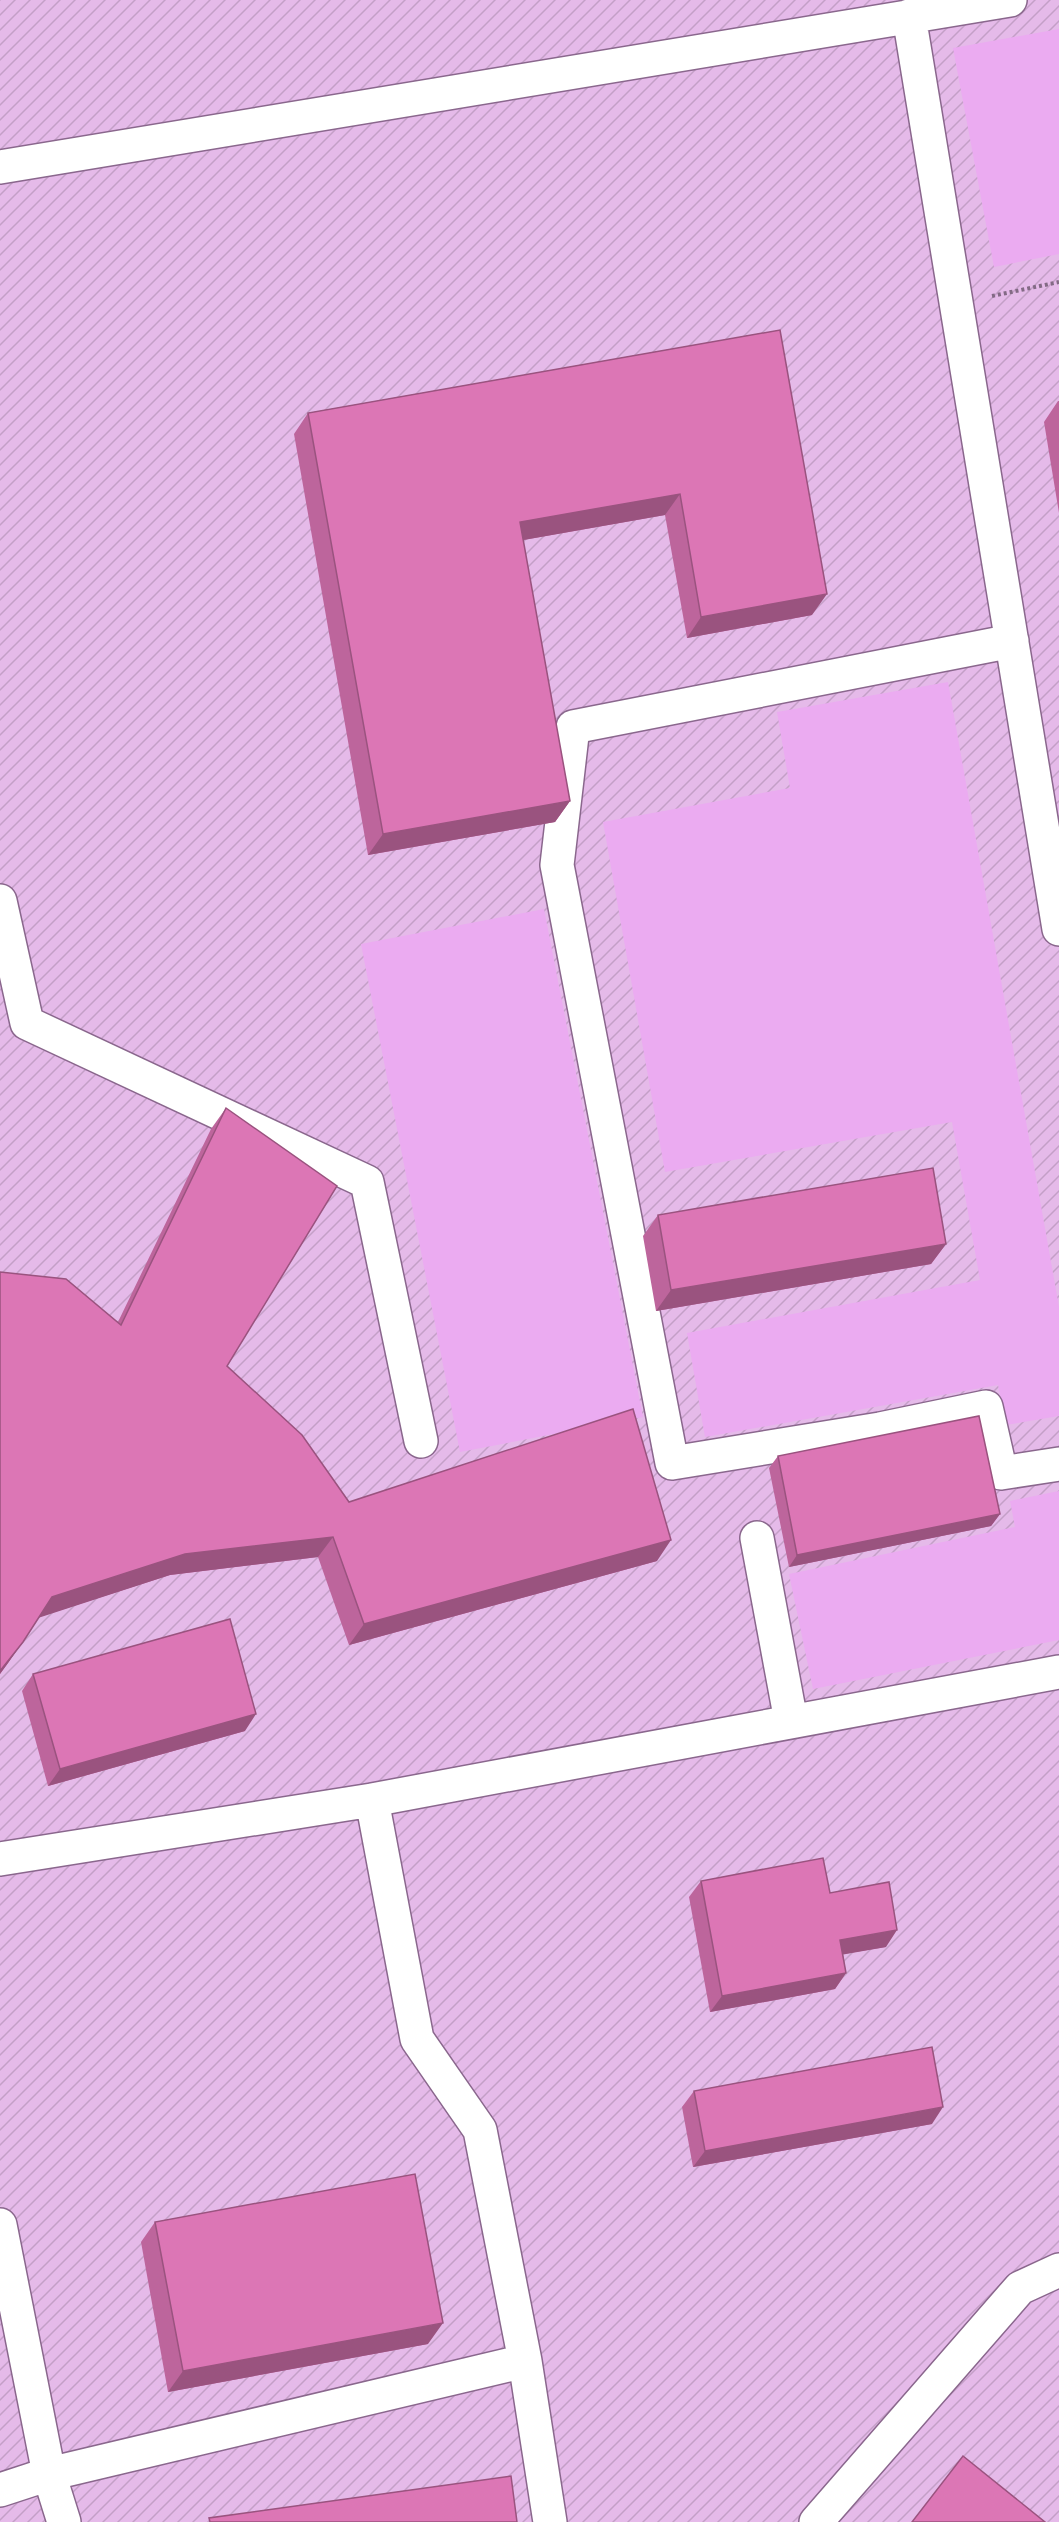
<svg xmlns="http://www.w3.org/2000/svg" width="1059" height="2522" viewBox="0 0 1059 2522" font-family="'Nunito Sans',sans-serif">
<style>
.industrial{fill:url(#industrial-furrows)}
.grass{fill:#ebabf1}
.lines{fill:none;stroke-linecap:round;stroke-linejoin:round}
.minor-casing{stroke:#8a678d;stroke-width:36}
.path{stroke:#836a85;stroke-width:4;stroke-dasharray:3 3;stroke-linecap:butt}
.minor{stroke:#fff;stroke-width:33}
.wall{fill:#bd659c}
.shaded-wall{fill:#9a537f}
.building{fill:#dc76b5;stroke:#9a537f;stroke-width:1.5}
</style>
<defs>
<pattern id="industrial-furrows" width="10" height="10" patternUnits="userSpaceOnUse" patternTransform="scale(1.5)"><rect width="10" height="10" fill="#e5bae9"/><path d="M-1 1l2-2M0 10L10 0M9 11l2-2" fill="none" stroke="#c49fc7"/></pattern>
</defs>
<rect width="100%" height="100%" fill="#efc8f2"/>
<path class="industrial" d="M0 0H1059V2522H0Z"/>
<path class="grass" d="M1059 29V254L994 267 953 48Z
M948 682 1059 1307V1416L1006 1425 998 1385 705 1437 687 1333 980 1280 952 1122 665 1172 603 822 790 788 777 712Z
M544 909 643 1417 460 1452 361 944Z
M1059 1491V1640L813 1689 789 1574 1015 1527 1010 1501Z"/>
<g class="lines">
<defs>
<path id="minor" d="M909 16 1059 929
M0 167 1010 0
M1012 641 573 727 557 865 672 1463 880 1429 986 1407 1001 1473 1059 1464
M0 901 27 1023 367 1182 421 1441
M757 1538 791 1721
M0 1859 372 1800 1059 1672
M0 2225 49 2474 0 2490
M525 2361 550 2522
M64 2522 49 2474 525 2361 480 2130 417 2039 372 1800
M816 2522 1020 2288 1059 2270"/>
</defs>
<use href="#minor" class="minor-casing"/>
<path class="path" d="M992 296 1059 282"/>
<use href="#minor" class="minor"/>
</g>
<path class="wall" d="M780 330 812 615 687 638 665 515 523 540 570 801 555 822 368 855 294 434 308 413Z
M1058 401H1059V513L1044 422Z
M226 1108 227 1366 349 1502 657 1561 349 1645 318 1557 170 1575 39 1617 8 1663 0 1674V1272L118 1322 211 1129Z
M658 1215 946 1244 931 1264 656 1311 643 1236Z
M778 1456 1000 1514 991 1526 789 1567 769 1468Z
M33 1674 245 1731 48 1786 22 1691Z
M701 1881 830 1893 886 1947 843 1954 846 1973 835 1989 710 2012 689 1897Z
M694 2091 932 2124 693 2167 682 2107Z
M155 2222 428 2344 168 2392 141 2242Z"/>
<path class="shaded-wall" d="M680 494 665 515 506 543 520 522Z
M827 594 812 615 687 638 701 617Z
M570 801 555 822 368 855 383 834Z
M946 1244 931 1264 656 1311 671 1290Z
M1000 1514 991 1526 789 1567 797 1555Z
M333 1537 318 1557 170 1575 38 1618 52 1597 185 1554Z
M671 1540 657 1561 349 1645 364 1624Z
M23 1642 8 1663 0 1674V1671Z
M256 1714 245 1731 48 1786 60 1769Z
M897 1930 886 1947 829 1957 840 1940Z
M846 1973 835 1989 710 2012 722 1996Z
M943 2107 932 2124 693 2167 705 2151Z
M443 2323 428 2344 168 2392 183 2371Z"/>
<path class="building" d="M780 330 827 594 701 617 680 494 520 522 570 801 383 834 308 413Z
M226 1108 337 1186 227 1366 302 1435 349 1502 633 1409 671 1540 364 1624 333 1537 185 1554 52 1597 23 1642 0 1671V1272L66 1279 121 1325Z
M933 1168 946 1244 671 1290 658 1215Z
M979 1416 1000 1514 797 1555 778 1456Z
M230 1619 256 1714 60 1769 33 1674Z
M823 1858 830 1893 889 1882 897 1930 840 1940 846 1973 722 1996 701 1881Z
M932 2047 943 2107 705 2151 694 2091Z
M415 2174 443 2323 183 2371 155 2222Z
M963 2456 1045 2522H912Z
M511 2476 517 2522H210L209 2518Z"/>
</svg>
